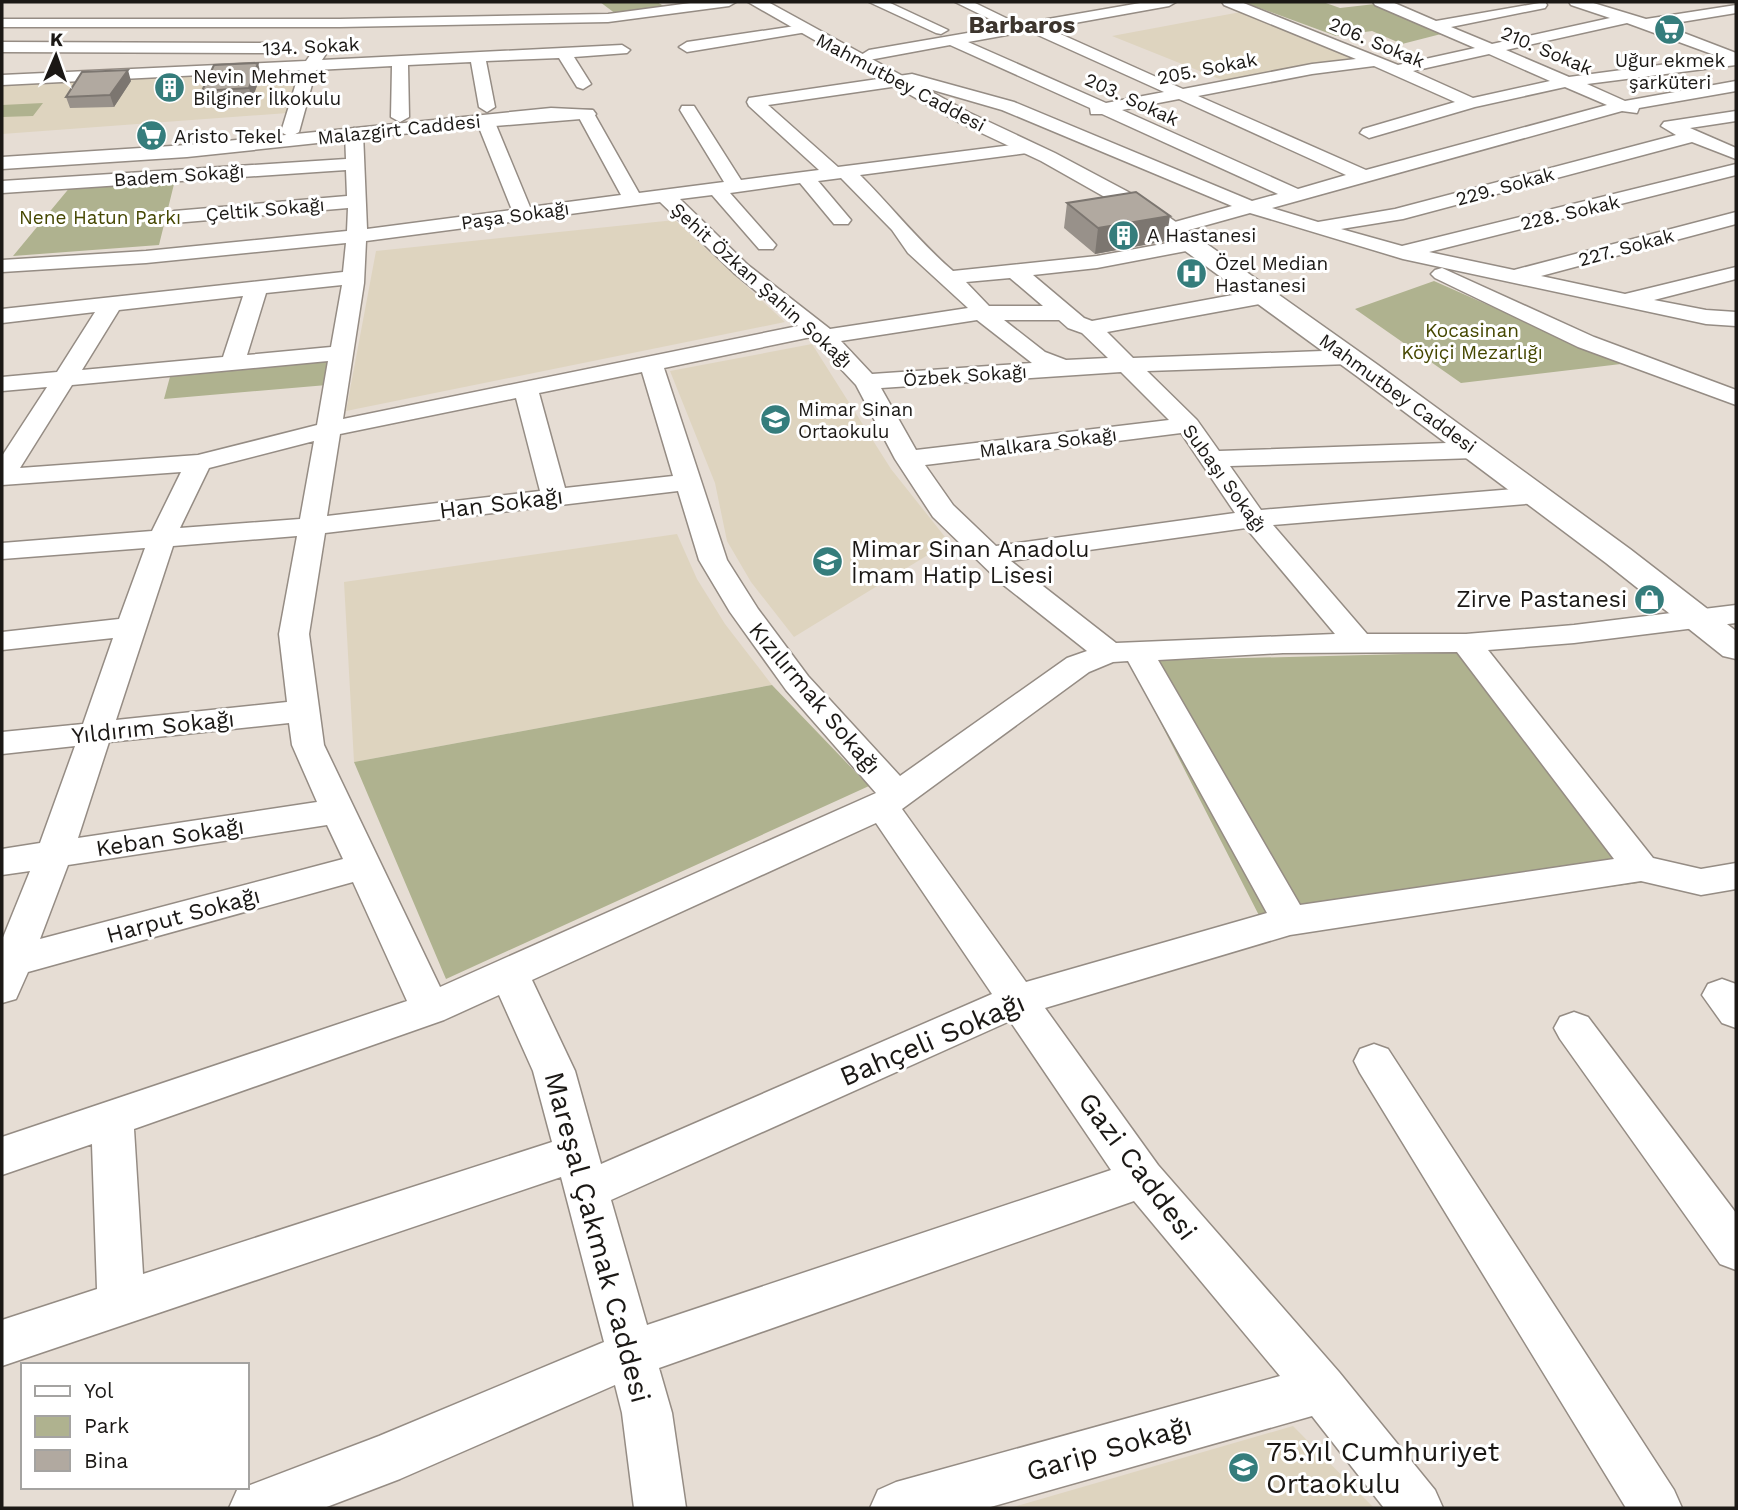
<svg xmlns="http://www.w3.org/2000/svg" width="1738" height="1510" viewBox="0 0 1738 1510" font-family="'Work Sans',sans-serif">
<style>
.education{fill:#ded4bf}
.green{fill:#afb28f}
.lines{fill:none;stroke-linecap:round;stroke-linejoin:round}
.minor-casing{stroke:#958c84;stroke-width:3}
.major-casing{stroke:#958c84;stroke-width:3}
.minor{fill:#fff;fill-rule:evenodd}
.major{fill:#fff;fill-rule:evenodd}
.wall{fill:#98918a}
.shaded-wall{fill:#7c7670}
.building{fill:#b1a9a0;stroke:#7c7670;stroke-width:2}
.labels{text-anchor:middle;stroke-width:6;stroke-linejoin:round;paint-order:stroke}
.far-street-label{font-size:19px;fill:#1b1815;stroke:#fff}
.far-poi-label{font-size:19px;fill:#1b1815;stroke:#fff;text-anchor:start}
.far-park-label{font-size:19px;fill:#454701;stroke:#fff}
.street-label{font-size:23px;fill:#1b1815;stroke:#fff}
.poi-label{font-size:23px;fill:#1b1815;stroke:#fff;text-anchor:start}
.far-district-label{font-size:24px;font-weight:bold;fill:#3d352e;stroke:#fff}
.near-street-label{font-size:28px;fill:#1b1815;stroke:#fff}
.near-poi-label{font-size:28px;fill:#1b1815;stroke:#fff;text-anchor:start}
</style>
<rect width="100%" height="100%" fill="#e6ddd4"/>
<path class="education" d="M1246 11 1360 59 1227 82 1112 36Z
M300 70 288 113 2 134V82Z
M675 220 785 322 346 411 376 251Z
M812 344 891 469 949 542 794 637 751 582 727 541 715 483 670 371Z
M677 534 697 579 725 624 772 685 354 762 344 582Z
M1293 1426 1374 1508H1010Z"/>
<path class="green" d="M600 2H657L667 8 616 14Z
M1243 2H1323L1340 8 1375 4 1445 33 1402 44 1372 31 1336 36Z
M43 103 33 116 2 117V105Z
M175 180 159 245 13 256 71 186Z
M1434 281 1621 364 1461 383 1355 309Z
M319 357 332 361 327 385 164 399 171 373Z
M1481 652 1661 880 1268 933 1129 661Z
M772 685 869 786 446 979 354 762Z"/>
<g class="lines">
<defs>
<path id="minor" d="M698 2H736L729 6 608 22 340 27H2V19H340L608 14Z
M869 2H888L948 30 941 34 936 33Z
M955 2H973L1008 19 1001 23 996 22Z
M1146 2H1176L1169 6 1047 28 1183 89 1312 64 1356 59 1224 5 1222 2H1241L1398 65 1475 48 1375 5 1373 2H1392L1436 21 1545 2 1547 5 1545 8 1451 27 1492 44 1610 18 1571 5 1569 2H1590L1646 19 1736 5V13L1663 25 1736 53V65L1587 84 1625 101 1736 81V91L1639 108 1637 113 1622 111 1272 208 1318 222 1395 209 1676 135 1661 126 1664 122 1736 111V121L1690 128 1736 148V159L1692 142 1403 219 1341 229 1402 246 1736 164V175L1429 252 1514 270 1736 212V224L1541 276 1625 294 1736 267V279L1654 300 1706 310 1736 312V326L1706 324 1403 259 1250 213 1171 235 1164 233 1161 229 1164 225 1232 206 1002 110 912 84 768 105 838 167 1027 143 1033 144 1036 148 1033 152 1027 153 860 175C892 207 919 242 953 271L1097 256 1195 238 1202 240 1205 244 1202 248 1097 268 1033 275 1084 318 1092 321 1265 289 1273 291 1276 296 1273 301 1265 303 1107 332 1133 358 1349 350 1357 352 1361 357 1357 362 1349 364 1147 371 1197 420 1219 451 1475 442 1484 445 1488 450 1484 455 1475 458 1230 466 1261 510 1537 487 1546 489 1550 495 1546 501 1537 503 1273 525 1367 634H1466L1574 625 1736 605V623L1574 643 1488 650 1653 858 1701 869 1736 863V889L1701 895 1641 881 1290 935 1045 1008 1158 1165 1339 1372 1435 1490 1443 1508H1384L1312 1416 987 1508H870L878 1490 896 1482 1280 1376 1134 1201 659 1368 672 1413 686 1508H634L622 1413 615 1385 400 1479 324 1508H229L237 1490 379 1436 604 1342 561 1177 2 1366V1320L97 1289 92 1144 2 1175V1137L407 1001 353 882 28 972 16 999 2 1003V940L30 871 2 875V849L40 843 75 746 2 754V732L83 724 113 638 2 650V632L119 619 145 548 2 559V543L152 531 181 472 2 485V456L47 387 2 391V377L57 372 95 312 2 323V309L343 272 346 243 146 263 2 272V260L146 251 347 231 348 208 174 223 164 217 174 211 347 196 346 170 2 193V181L346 159 345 133 354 128 363 133 367 229 512 210 476 120 479 116H491L494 120 530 207 621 195 577 114 580 110H592L639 193 724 182 680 110 682 106H694L741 180 819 170 749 106 747 102 749 98 912 74 1014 102 1252 201 1278 194 1102 114H1091L1090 108 950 45 869 60 861 55 869 50ZM1627 23 1720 57 1569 77 1506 50ZM1029 31 1164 92 1106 103 968 42ZM1489 54 1550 81 1473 98 1413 71ZM1374 66 1455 102 1363 129 1360 133 1369 138 1475 107 1565 87 1607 105 1366 170 1198 96 1312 74ZM1179 99 1346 175 1298 189 1122 110ZM841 178 892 230 908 253 968 308 830 329 748 265 680 199 712 195 759 249H773L776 245 730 193 800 183 834 224H848L851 220 818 181ZM660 202 734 273 798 326 343 419 364 283 366 241ZM1010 278 1043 306H989L966 282ZM342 285 331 347 247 355 266 293ZM243 296 223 357 82 370 119 310ZM977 320 1032 363 872 374 841 341ZM1004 320H1059L1068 328 1082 333 1108 358 1066 360 1045 352ZM811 337 856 385 895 459 933 517 1001 583 1087 651 1067 658 900 776 808 676 758 609 727 560 664 368ZM328 361 317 425 198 455 20 468 72 385ZM642 372 673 476 565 488 539 393ZM1121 372 1169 420 916 450 881 388ZM516 398 540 491 327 516 340 434ZM1181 433 1235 513 996 546 953 505 925 465ZM314 441 300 519 180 528 209 468ZM678 491 699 560 730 612 786 690 876 793 440 987 324 745 309 634 325 533ZM1246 528 1335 634 1116 643 1011 561ZM297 536 279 634 287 702 116 720 173 546ZM1457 652 1614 859 1300 905 1158 660 1283 653ZM1128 661 1267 913 1026 982 902 809 1089 672 1113 662ZM289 723 292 745 317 802 78 838 109 742ZM876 823 992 994 601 1164 575 1071 532 980ZM327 825 343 859 40 939 68 865ZM499 995 533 1071 552 1142 143 1274 134 1129 444 1020ZM1010 1021 1111 1170 647 1325 611 1200Z
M802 25 807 26 809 29 807 32 687 52 679 47 687 42Z
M2 42 269 43 277 48 269 53 2 52Z
M622 45 630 50 627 53 574 57 591 84 583 89 577 87 559 58 486 61 495 107 487 112 479 107 471 62 408 65 409 117 400 122 391 117 392 66 316 70 299 132 290 137 281 132 300 70 2 85V75L306 61 315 48 320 46 328 51 322 60Z
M1442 268 1594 337 1736 390V405L1578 347 1435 278 1431 274 1435 270Z
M1722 979 1736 984V1028L1722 1023 1702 995 1708 984Z
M1574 1012 1588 1017 1736 1213V1270L1720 1264 1560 1039 1554 1028 1560 1017Z
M1374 1044 1388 1049 1674 1490 1682 1508H1626L1360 1073 1354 1061 1360 1049Z"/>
<path id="major" d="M748 2H768L970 113 1055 153 1149 203 1378 365 1630 549 1736 631V659L1723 656 1606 563 1358 377 1133 213 1041 161 956 121Z
M551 108 593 110 596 114 593 118 421 132 187 157 2 169V157L187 145Z"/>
</defs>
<use href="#minor" class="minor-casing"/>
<use href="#major" class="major-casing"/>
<use href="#minor" class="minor"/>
<use href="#major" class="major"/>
</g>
<path class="wall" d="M261 75 252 99 206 102 202 91Z
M131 81 114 107 70 108 66 97Z
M1067 203 1166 241 1095 254 1064 228Z"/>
<path class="shaded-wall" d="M258 63 261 75 252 99 249 88Z
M128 70 131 81 114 107 110 95Z
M1170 216 1166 241 1095 254 1098 228Z"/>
<path class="building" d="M258 63 249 88 202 91 214 65Z
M128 70 110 95 66 97 82 72Z
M1136 192 1170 216 1098 228 1067 203Z"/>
<defs>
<symbol id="supermarket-disc" viewBox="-11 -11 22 22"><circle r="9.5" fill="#357d7c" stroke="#fff"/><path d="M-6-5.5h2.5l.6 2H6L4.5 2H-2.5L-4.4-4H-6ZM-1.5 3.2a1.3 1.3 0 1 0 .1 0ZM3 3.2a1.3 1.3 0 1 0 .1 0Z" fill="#fff"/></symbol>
<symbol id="building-disc" viewBox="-11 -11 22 22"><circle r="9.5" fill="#357d7c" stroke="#fff"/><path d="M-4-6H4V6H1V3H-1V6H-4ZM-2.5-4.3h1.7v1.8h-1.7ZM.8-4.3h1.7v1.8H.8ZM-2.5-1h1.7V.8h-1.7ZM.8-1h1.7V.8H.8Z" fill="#fff"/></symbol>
<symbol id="hospital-disc" viewBox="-11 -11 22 22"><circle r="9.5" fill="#357d7c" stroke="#fff"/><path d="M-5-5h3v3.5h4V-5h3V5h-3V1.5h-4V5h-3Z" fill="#fff"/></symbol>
<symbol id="school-disc" viewBox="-11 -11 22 22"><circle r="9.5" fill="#357d7c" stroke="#fff"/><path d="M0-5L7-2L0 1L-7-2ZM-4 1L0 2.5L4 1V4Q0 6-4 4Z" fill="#fff"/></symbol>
<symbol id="shop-disc" viewBox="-11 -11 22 22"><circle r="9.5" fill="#357d7c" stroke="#fff"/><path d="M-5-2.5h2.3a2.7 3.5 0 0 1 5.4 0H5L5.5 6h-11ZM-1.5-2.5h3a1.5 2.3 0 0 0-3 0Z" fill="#fff"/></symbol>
</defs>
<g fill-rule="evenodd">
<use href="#supermarket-disc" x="1652" y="12" width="35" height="35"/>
<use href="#building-disc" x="152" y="70" width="35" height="35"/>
<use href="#supermarket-disc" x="134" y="118" width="35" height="35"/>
<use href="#building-disc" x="1106" y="218" width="35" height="35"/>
<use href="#hospital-disc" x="1174" y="256" width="35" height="35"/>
<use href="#school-disc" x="758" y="402" width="35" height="35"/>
<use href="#school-disc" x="810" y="544" width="35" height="35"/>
<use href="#shop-disc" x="1632" y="582" width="35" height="35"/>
<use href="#school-disc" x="1226" y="1450" width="35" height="35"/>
</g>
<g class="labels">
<g class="far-street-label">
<text transform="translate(1377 42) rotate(23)" y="7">206. Sokak</text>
<text transform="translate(311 46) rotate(-3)" y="7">134. Sokak</text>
<text transform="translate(1547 50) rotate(23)" y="7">210. Sokak</text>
<text transform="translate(1207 68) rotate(-11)" y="7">205. Sokak</text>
<text transform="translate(901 82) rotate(28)" y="7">Mahmutbey Caddesi</text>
<text transform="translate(1132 99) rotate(25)" y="7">203. Sokak</text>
<text transform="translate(399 129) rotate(-6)" y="7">Malazgirt Caddesi</text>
<text transform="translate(179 175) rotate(-4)" y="7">Badem Sokağı</text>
<text transform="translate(1505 186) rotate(-15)" y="7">229. Sokak</text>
<text transform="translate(265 209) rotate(-5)" y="7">Çeltik Sokağı</text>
<text transform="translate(1570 212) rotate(-13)" y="7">228. Sokak</text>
<text transform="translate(515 215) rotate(-8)" y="7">Paşa Sokağı</text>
<text transform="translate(1626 247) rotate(-15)" y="7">227. Sokak</text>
<text transform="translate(762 285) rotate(42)" y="7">Şehit Özkan Şahin Sokağı</text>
<text transform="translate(965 375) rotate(-4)" y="7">Özbek Sokağı</text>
<text transform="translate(1398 393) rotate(36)" y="7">Mahmutbey Caddesi</text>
<text transform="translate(1048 442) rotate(-7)" y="7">Malkara Sokağı</text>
<text transform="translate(1225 478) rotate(54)" y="7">Subaşı Sokağı</text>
</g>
<g class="far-poi-label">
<text x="1670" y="67" text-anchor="middle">Uğur ekmek<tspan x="1670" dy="22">şarküteri</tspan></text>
<text x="193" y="83">Nevin Mehmet<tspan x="193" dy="22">Bilginer İlkokulu</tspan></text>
<text x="174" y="143">Aristo Tekel</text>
<text x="1147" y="242">A Hastanesi</text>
<text x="1215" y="270">Özel Median<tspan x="1215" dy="22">Hastanesi</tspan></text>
<text x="798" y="416">Mimar Sinan<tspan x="798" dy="22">Ortaokulu</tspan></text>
</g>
<g class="far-park-label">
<text x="100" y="224">Nene Hatun Parkı</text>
<text x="1472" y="337">Kocasinan<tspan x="1472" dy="22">Köyiçi Mezarlığı</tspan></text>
</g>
<g class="street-label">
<text transform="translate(501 503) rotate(-7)" y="8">Han Sokağı</text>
<text transform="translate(815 698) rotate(50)" y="8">Kızılırmak Sokağı</text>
<text transform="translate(153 727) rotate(-6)" y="8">Yıldırım Sokağı</text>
<text transform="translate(170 837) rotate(-9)" y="8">Keban Sokağı</text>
<text transform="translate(183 915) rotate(-15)" y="8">Harput Sokağı</text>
</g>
<g class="poi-label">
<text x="851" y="557">Mimar Sinan Anadolu<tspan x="851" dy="26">İmam Hatip Lisesi</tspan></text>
<text x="1627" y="607" text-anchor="end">Zirve Pastanesi</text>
</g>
<g class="far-district-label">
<text x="1022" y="33">Barbaros</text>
</g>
<g class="near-street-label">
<text transform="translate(932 1039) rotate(-23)" y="10">Bahçeli Sokağı</text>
<text transform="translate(1138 1166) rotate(53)" y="10">Gazi Caddesi</text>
<text transform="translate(598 1237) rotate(75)" y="10">Mareşal Çakmak Caddesi</text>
<text transform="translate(1109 1448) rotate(-16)" y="10">Garip Sokağı</text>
</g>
<g class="near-poi-label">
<text x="1266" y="1461">75.Yıl Cumhuriyet<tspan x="1266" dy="32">Ortaokulu</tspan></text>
</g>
</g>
<rect width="1738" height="1510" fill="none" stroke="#1b1815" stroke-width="7"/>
<rect x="21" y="1363" width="228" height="126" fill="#ffffff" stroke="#a4a3a1" stroke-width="2"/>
<rect x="35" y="1386" width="35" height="10" fill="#ffffff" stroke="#a4a3a1" stroke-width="2"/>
<text x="84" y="1398" font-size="21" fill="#1b1815">Yol</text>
<rect x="35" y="1416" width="35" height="21" fill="#afb28f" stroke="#a4a3a1" stroke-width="2"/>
<text x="84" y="1433" font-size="21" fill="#1b1815">Park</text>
<rect x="35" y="1450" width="35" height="21" fill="#b1a9a0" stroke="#a4a3a1" stroke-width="2"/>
<text x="84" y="1468" font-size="21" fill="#1b1815">Bina</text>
<g transform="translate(56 56) rotate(2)" stroke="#ffffff" stroke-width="5" paint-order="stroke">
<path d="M0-5L12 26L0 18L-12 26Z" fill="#1b1815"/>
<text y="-10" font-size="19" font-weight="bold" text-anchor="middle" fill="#1b1815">K</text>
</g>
</svg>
